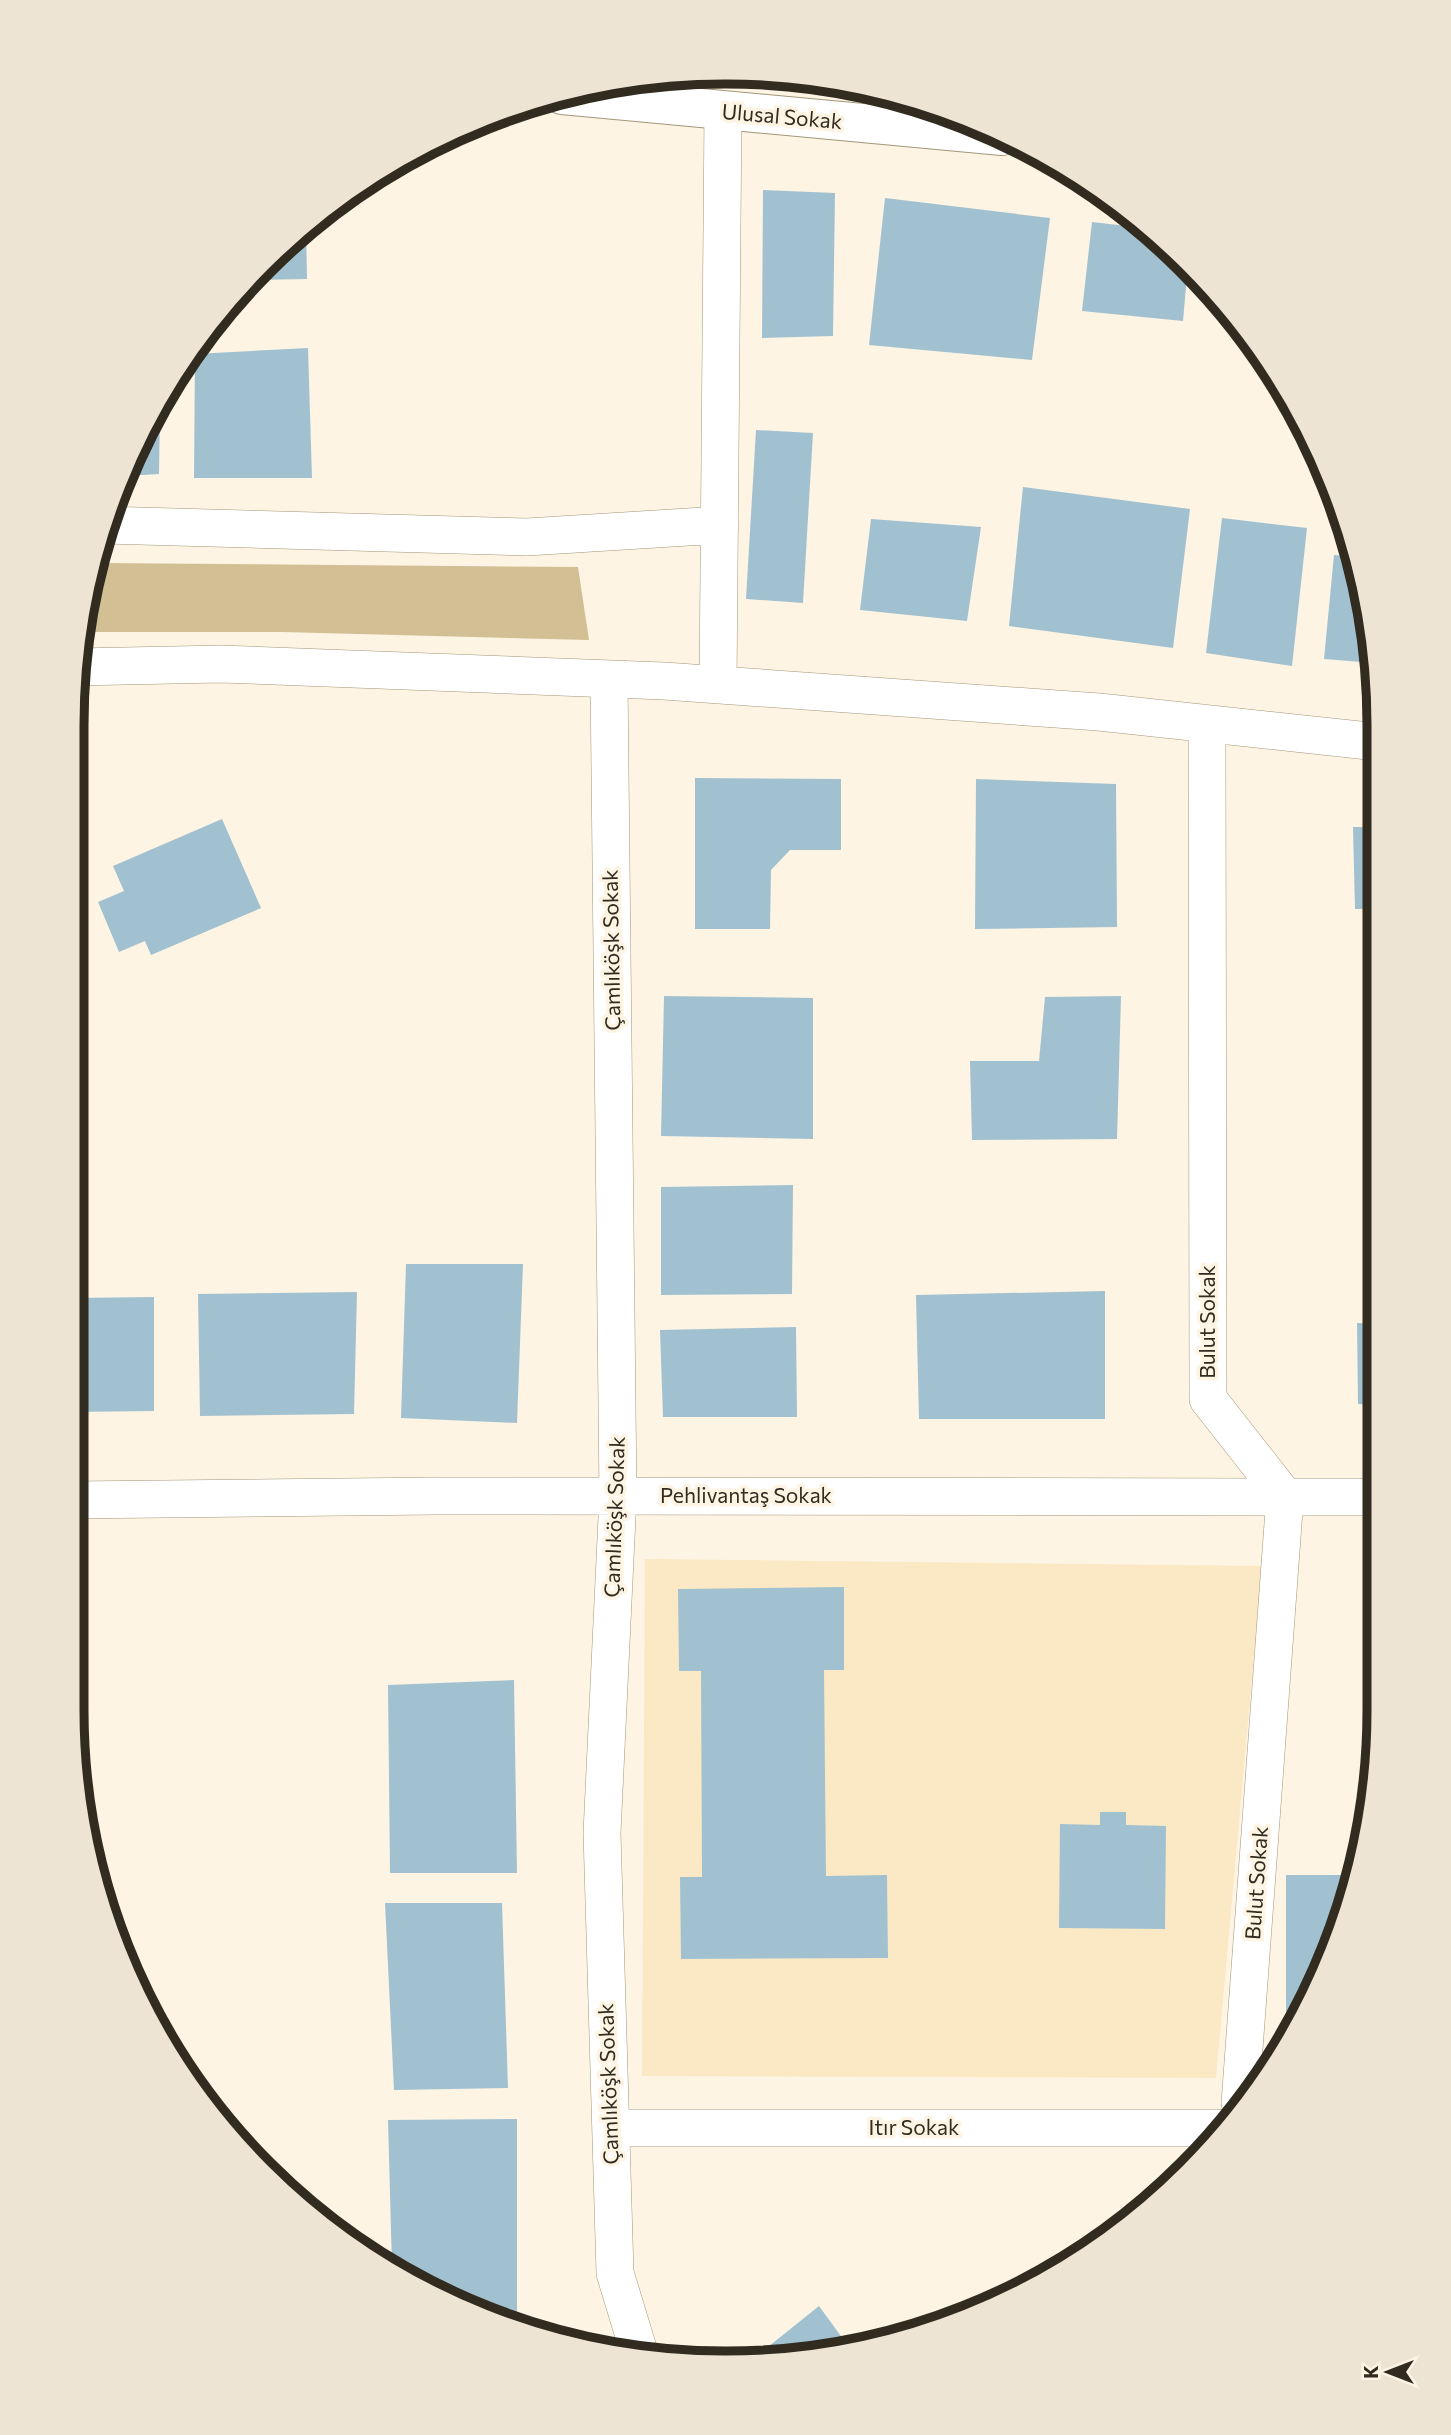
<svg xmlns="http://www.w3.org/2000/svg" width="1451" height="2435" viewBox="0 0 1451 2435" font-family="Commissioner,sans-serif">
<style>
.built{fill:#fbe9c5}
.green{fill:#d3bf94}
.building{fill:#a1c1d1}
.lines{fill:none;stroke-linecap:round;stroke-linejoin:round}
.minor-casing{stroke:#a3967a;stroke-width:38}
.tertiary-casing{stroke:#a3967a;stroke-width:40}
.minor{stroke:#fff;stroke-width:37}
.tertiary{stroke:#fff;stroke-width:38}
.labels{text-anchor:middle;stroke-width:7;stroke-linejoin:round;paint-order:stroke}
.street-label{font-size:21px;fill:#312b20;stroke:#fdf4e3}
.rim{fill:none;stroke:#312b20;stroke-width:9}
</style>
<rect width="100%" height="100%" fill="#fdf4e3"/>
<path class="built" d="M645 1559 1262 1566 1216 2078 642 2076Z"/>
<path class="green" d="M765 76 853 84 896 97 768 84Z
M97 563 578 567 589 640 282 632H83Z"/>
<path class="building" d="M763 190 835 193 833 336 762 338Z
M885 198 1050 218 1032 360 869 345Z
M1092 222 1144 228 1188 264 1183 321 1082 311Z
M306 228 307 279 249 280 263 264Z
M308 348 312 478H194L195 354Z
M160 407 159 474 126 476 153 422Z
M756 430 813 433 803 603 746 599Z
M1023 487 1190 509 1173 648 1009 626Z
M1222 518 1307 528 1292 666 1206 653Z
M871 519 981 527 967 621 860 610Z
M1334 555 1353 557 1374 663 1324 659Z
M695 778 841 779V850H790L771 870 770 929H695Z
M976 779 1116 784 1117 927 975 929Z
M222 819 261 908 151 955 145 941 119 952 98 902 124 891 113 866Z
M1353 827H1378V909H1355Z
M664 996 813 998V1139L661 1136Z
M1121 996 1117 1139 972 1140 970 1061H1039L1045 997Z
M1368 1080H1378V1153H1368Z
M793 1185 792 1294 661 1295V1187Z
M406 1264H523L517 1423 401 1418Z
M1105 1291V1419H919L916 1295Z
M357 1292 354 1414 200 1416 198 1294Z
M154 1297V1411L72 1412V1298Z
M1357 1323 1378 1324V1405L1358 1404Z
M796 1327 797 1417H663L660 1330Z
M844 1587V1670H824L826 1876 887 1875 888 1958 681 1959 680 1877H702L701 1671H679L678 1589Z
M514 1680 517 1873H390L388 1685Z
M1100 1812H1126V1825L1166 1826 1165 1929 1059 1928 1060 1824 1100 1825Z
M1286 1875H1353L1344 1920 1295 2020H1286Z
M385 1903H502L508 2088 394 2090Z
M517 2119V2318H506L392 2267 388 2120Z
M819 2306 846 2343 753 2359Z"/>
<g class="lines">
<defs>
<path id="minor" d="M104 525 527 537 720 525
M76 667 221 664 664 681 1099 712 1378 742
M609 679 618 1496 602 1833 615 2273 639 2352
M718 685 723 112
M1207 724 1208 1399 1285 1497 1240 2103
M72 1500 436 1496 1378 1497
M611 2128H1217"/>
<path id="tertiary" d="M562 95 1002 136"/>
</defs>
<use href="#minor" class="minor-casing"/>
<use href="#tertiary" class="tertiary-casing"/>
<use href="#minor" class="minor"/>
<use href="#tertiary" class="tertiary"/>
</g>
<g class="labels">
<g class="street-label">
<text transform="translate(782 117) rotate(5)" y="7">Ulusal Sokak</text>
<text transform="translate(612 950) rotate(-91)" y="7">Çamlıköşk Sokak</text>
<text transform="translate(1208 1322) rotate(-90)" y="7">Bulut Sokak</text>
<text x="746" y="1503">Pehlivantaş Sokak</text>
<text transform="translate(615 1517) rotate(-88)" y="7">Çamlıköşk Sokak</text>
<text transform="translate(1257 1883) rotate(-86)" y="7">Bulut Sokak</text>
<text transform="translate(609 2084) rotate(-92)" y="7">Çamlıköşk Sokak</text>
<text x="914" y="2135">Itır Sokak</text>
</g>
</g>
<path d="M0 0H1451V2435H0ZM725 84H726A641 641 0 0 1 1367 725V1710A641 641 0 0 1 726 2351H725A641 641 0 0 1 84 1710V725A641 641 0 0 1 725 84Z" fill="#ede4d3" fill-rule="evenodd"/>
<path class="rim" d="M725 84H726A641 641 0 0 1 1367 725V1710A641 641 0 0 1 726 2351H725A641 641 0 0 1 84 1710V725A641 641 0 0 1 725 84Z"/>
<g transform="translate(1388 2372) rotate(270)" stroke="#fdf4e3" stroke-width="5" paint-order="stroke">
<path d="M0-5L12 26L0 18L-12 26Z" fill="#312b20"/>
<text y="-10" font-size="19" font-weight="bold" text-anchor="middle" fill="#312b20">K</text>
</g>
</svg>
